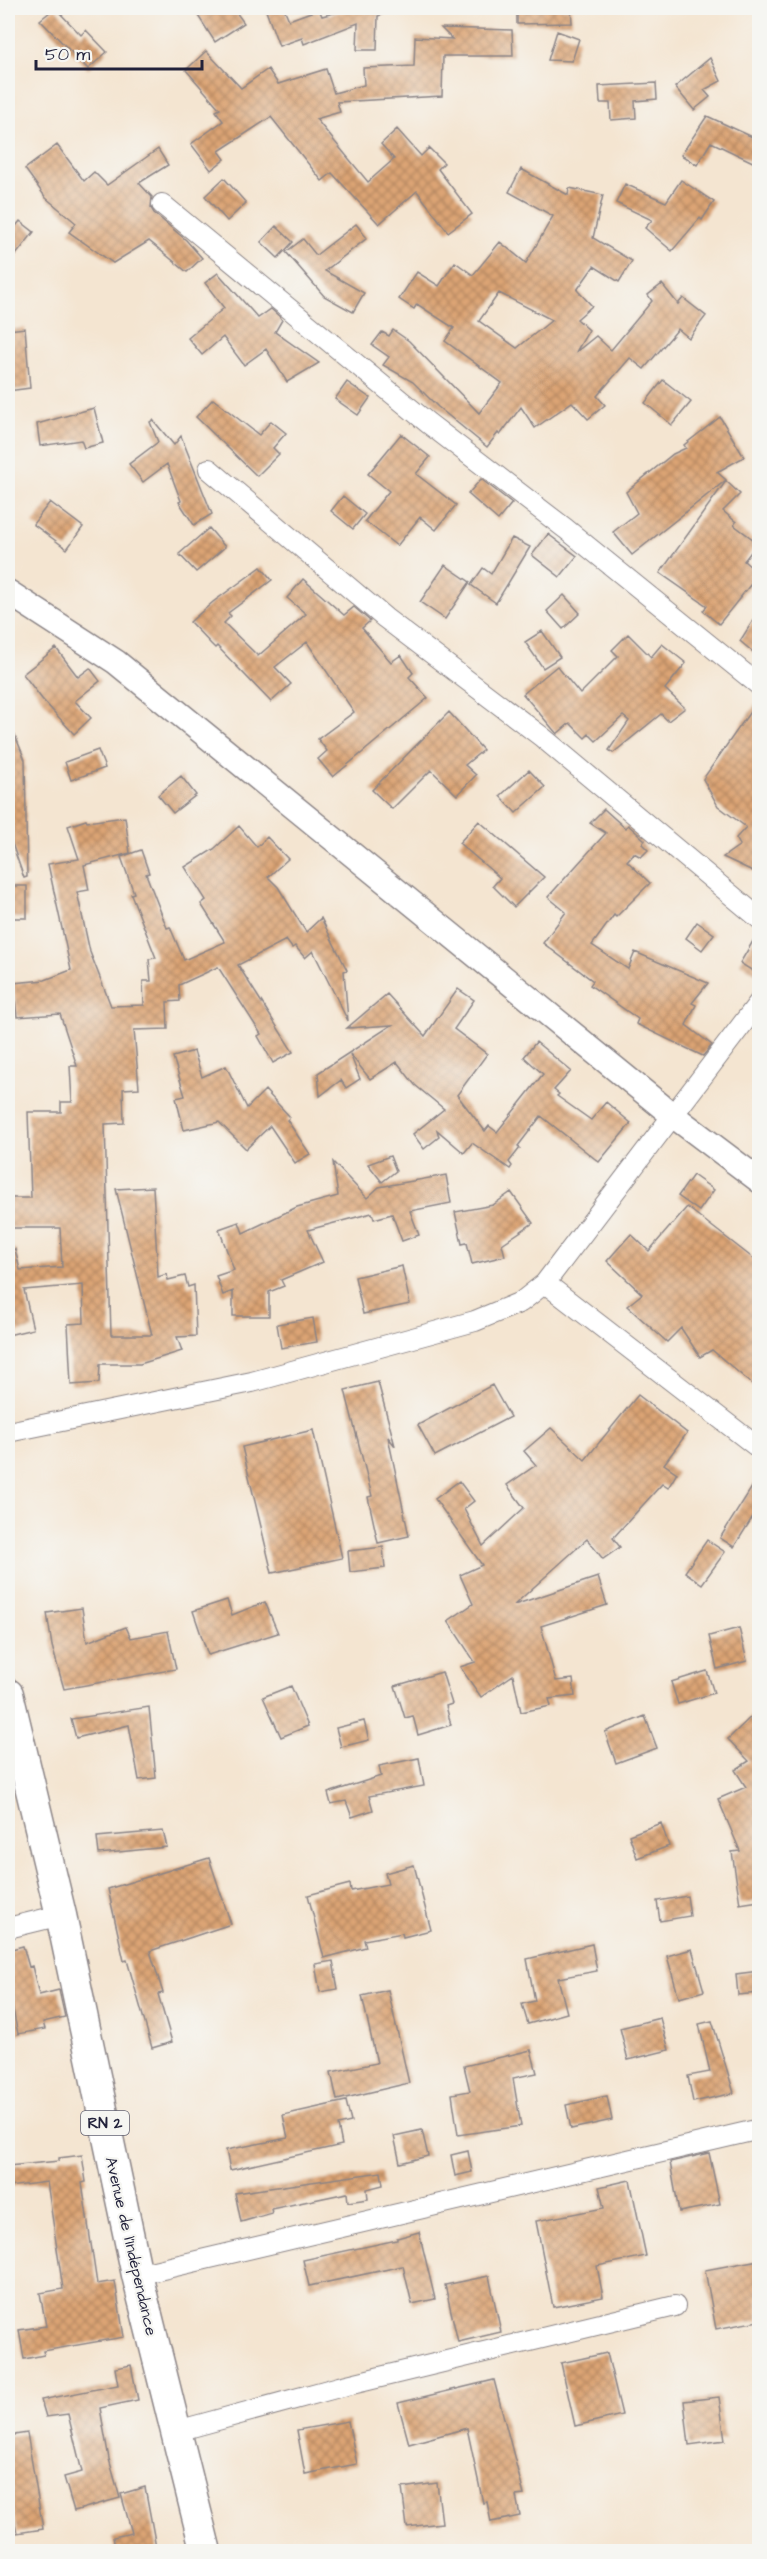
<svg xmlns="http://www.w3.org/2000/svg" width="767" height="2559" viewBox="0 0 767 2559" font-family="'Architects Daughter',sans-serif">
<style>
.building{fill:url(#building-cross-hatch);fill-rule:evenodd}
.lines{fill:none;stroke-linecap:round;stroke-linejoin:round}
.minor-casing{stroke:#8b8486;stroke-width:22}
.tertiary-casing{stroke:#8b8486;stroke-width:27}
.primary-casing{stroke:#8b8486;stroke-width:33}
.minor{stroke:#fff;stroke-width:20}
.tertiary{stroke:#fff;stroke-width:24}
.primary{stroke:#fff;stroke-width:30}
.labels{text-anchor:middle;stroke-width:4.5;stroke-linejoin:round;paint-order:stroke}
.shield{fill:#f6f6f2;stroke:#626272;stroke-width:1.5}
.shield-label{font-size:15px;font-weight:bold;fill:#22223b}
.street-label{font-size:16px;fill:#22223b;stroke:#f6f6f2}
</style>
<defs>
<pattern id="building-cross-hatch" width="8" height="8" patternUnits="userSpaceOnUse" patternTransform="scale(1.5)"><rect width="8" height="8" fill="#dca474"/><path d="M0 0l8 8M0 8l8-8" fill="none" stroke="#b28560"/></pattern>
</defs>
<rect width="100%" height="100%" fill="#f6f6f2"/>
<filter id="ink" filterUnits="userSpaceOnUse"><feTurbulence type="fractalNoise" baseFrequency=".0167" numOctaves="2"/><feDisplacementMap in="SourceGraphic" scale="12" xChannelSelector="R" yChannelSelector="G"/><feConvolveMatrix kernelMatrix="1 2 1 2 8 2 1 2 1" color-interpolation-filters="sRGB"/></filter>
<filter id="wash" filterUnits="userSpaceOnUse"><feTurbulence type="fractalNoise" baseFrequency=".008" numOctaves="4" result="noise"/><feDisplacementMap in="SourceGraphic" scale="24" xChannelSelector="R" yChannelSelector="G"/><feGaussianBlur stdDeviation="1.35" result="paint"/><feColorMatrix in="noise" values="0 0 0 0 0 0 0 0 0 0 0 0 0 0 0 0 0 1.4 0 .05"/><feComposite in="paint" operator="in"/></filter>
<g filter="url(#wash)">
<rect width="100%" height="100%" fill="#f4e5d1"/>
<g id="blocks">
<path class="building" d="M55 8 81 35 86 30 107 52 88 69 40 20Z
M193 8H233L244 23 215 42Z
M265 8H284L289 20 319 9 322 16 353 8 395 9 378 16 377 50H357L358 23 304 44 302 38 279 46Z
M517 8H571L572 23 517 24Z
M441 28 512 30 513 56H443L442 96 337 102 340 112 316 119 368 182 394 159 381 144 397 129 421 156 429 148 444 163 438 169 472 214 448 232 417 191 379 224 332 173 322 181 271 117 219 151 225 159 211 170 191 144 223 121 216 111 220 109 186 70 206 51 241 88 268 69 278 84 326 69 334 93 364 85 363 68 414 66 415 37 452 39Z
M557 31 579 39 572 61 548 60Z
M710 58 721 81 704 90 710 97 694 110 675 87Z
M656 83 657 99 635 101 636 118 611 120 610 103H600L599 86Z
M707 116 759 140V165L711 142 697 165 681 155Z
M57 145 84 181 94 172 107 185 158 149 168 165 139 183 152 197 151 208 154 213 186 240 202 258 187 272 149 241 113 263 69 232 76 223 46 198 25 169Z
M521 169 568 195 569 188 603 195 593 238 632 261 619 282 594 266 577 290 592 306 577 319 589 330 576 352 596 336 611 350 652 301 648 295 662 284 678 304 683 298 706 316 689 338 678 329 644 369 630 358 597 396 605 405 588 419 572 402 535 428 521 407 500 435 498 433 487 447 438 407 413 382 383 365 389 357 372 345 382 332 389 336 393 330 409 341 479 413 502 383 445 341 454 328 417 304 414 309 399 299 417 272 439 286 455 262 473 275 500 242 526 263 553 216 509 192ZM499 293 552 320 517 348 479 321Z
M224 178 246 203 227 221 205 196Z
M681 180 714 202 702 220 700 218 672 251 645 228 652 220 616 203 625 184 666 202Z
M20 221 34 232 8 265V236Z
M356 224 367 238 325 271 364 293 353 312 324 296 286 252 303 239 316 255Z
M276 226 293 242 278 258 261 242Z
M218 273 258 318 271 309 280 317 282 320 275 332 319 363 287 382 266 349 244 365 223 337 202 355 188 338 224 308 205 283Z
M25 328 30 388 8 391V330Z
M663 380 691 402 672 425 645 403Z
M347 382 370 398 358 415 335 399Z
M213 399 259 435 271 421 286 433 273 448 279 454 257 476 196 417Z
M94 408 103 443 84 448 81 440 40 446 37 424Z
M720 417 744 457 717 472 726 480 632 555 613 532 637 513 626 492 673 454 686 448 684 445Z
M153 420 174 445 181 436 212 514 194 525 179 502 181 501 167 464 143 482 129 464 158 442 150 422Z
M401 434 430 457 416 474 456 505 436 530 420 517 397 546 365 521 389 491 368 474Z
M481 479 512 503 498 520 468 494Z
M726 481 740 494 723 511 736 522 734 525 758 543 744 561 759 574 719 624 703 611 707 606 660 573Z
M343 496 365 514 353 529 331 511Z
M50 502 83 527 67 549 33 524Z
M209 528 225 547 196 572 179 554Z
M548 534 577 556 560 577 532 555Z
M512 538 530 547 496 603 471 585 483 568 491 574Z
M445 565 470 582 445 619 420 602Z
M261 567 272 580 228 613 231 616 224 623 258 656 306 614 287 598 303 579 344 615 354 607 370 621 362 628 391 662 401 655 413 673 409 677 428 698 333 777 318 759 327 751 318 739 354 712 307 642 275 667 291 684 271 702 217 646 215 648 211 644 190 622 213 602Z
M564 595 580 613 563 629 547 611Z
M759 611V657L740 641Z
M542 631 560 657 543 668 525 642Z
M628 634 651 657 662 644 686 663 665 689 685 708 668 721 661 714 613 753 609 750 629 721 623 716 596 741 589 734 585 738 570 723 557 734 523 694 557 666 580 694 618 656 612 650Z
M56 648 78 677 90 668 100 681 75 701 91 718 74 734 42 699 23 674Z
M759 699V874L723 857 740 845 736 838 746 827 718 806 703 779Z
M449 712 483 750 465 765 476 775 457 795 431 770 392 809 372 790Z
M8 718 25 760 27 877 24 878 8 832Z
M98 750 105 768 71 780 65 762Z
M529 770 545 787 516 813 500 796Z
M181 776 196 795 173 813 158 795Z
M604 809 625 828 628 825 645 840 642 844 648 850 641 857 634 853 627 861 650 883 616 917 614 915 592 945 628 969 635 952 708 983 692 1003 696 1005 686 1025 712 1045 703 1056 636 1024 638 1019 590 985 593 981 543 943 566 912 548 897 606 833 590 823Z
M125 817 130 853 84 865 89 890 77 892 90 952 111 1006 144 1005 143 981H151L149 959 156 958 131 894 134 893 121 857 141 850 149 873 146 874 167 928 170 927 184 960 225 942 201 904 206 900 185 867 214 849 239 826 257 847 267 837 288 859 268 877 278 887 306 932 321 918 347 970 344 971 348 1021 313 951 305 958 295 946 292 948 286 940 238 965 293 1052 273 1063 258 1036 261 1034 218 967 179 985 180 1001 167 1002 168 1029 134 1030 139 1088 123 1089 124 1123 105 1124 111 1335H152L116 1189 153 1187 158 1277 167 1274 168 1280 185 1276 188 1287 194 1285 196 1336 177 1337 182 1351 140 1364H100L99 1383 71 1385 68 1324 84 1323 83 1285 24 1290 33 1329 8 1335V1250L15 1249 20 1270 62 1267 60 1228H8V1198H31L28 1112H61V1102H72L70 1066H77L60 1014 17 1017 13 983 45 980 71 970 48 864 79 859 68 826 86 820 87 822Z
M479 821 544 877 514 907 493 886 500 878 459 843Z
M8 886H27V918H8Z
M697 922 714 934 702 950 686 938Z
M759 931V975L740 963Z
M458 989 474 1000 454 1029 487 1054 457 1095 485 1131 489 1126 497 1132 543 1074 524 1057 536 1042 571 1071 554 1090 559 1094 557 1096 591 1120 606 1102 631 1123 599 1162 541 1116 518 1146 520 1148 509 1162 512 1166 510 1169 472 1143 464 1153 437 1130 439 1137 424 1149 413 1134 444 1109 415 1085 397 1062 370 1079 350 1054 360 1079 346 1088 341 1080 320 1096 318 1073 392 1025 347 1028 387 994 425 1036Z
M194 1051 202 1077 226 1066 247 1108 265 1090 290 1117 287 1120 310 1154 295 1163 270 1126 246 1149 219 1122 184 1130 176 1098 185 1096 173 1057Z
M390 1156 396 1171 382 1182 368 1164Z
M333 1162 367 1198 379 1187 446 1175 451 1203 410 1211 419 1235 402 1241 392 1214 374 1219 372 1213 308 1230 323 1262 281 1280 284 1286 269 1292V1316H233V1291L223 1295 216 1276 234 1270 219 1229 239 1222 243 1233 297 1207 338 1196Z
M693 1175 714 1190 699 1211 678 1196Z
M511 1192 533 1223 502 1244 505 1256 472 1264 467 1243 462 1244 455 1212 493 1205Z
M687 1207 759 1263V1390L712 1350 700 1357 681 1328 667 1342 627 1306 642 1294 607 1261 631 1234 649 1251Z
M402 1266 410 1304 363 1314 355 1277Z
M313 1318 317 1342 281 1348 277 1324Z
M378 1382 395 1446 388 1437 409 1536 378 1543 368 1497 372 1496 345 1390Z
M492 1385 510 1417 435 1456 418 1425Z
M638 1395 687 1433 664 1464 677 1473 668 1488 662 1484 613 1538 620 1547 603 1559 587 1539 514 1605 598 1577 607 1605 541 1626 556 1681 573 1679 575 1696 549 1699 551 1706 521 1712 513 1675 481 1697 460 1667 475 1662 448 1621 473 1604 460 1575 482 1565 435 1499 459 1481 474 1501 464 1509 483 1546 524 1508 507 1485 536 1465 524 1451 551 1428 585 1460Z
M313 1430 342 1558 272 1573 242 1447Z
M759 1476V1507L734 1547 720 1538Z
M707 1540 725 1552 702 1584 685 1572Z
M383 1547 385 1568 350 1572 348 1551Z
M227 1600 232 1615 265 1602 278 1633 208 1655 193 1611Z
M82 1608 87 1642 126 1627 131 1638 168 1631 176 1669 64 1689 52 1646 47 1613Z
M739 1628 747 1661 717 1669 709 1636Z
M707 1671 714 1693 678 1704 671 1682Z
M442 1672 452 1704 446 1706 451 1725 418 1735 413 1716 405 1718 395 1686Z
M291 1686 308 1726 281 1737 263 1697Z
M149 1707 156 1778 139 1780 129 1725 76 1738 71 1719Z
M759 1709V1901L740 1904 732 1852 740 1851 718 1799 746 1787 735 1770 749 1761 728 1739Z
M645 1716 657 1748 616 1763 605 1732Z
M364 1721 369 1740 341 1747 336 1728Z
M419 1758 424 1786 369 1796 373 1810 352 1817 346 1801 331 1804 328 1793 381 1776 379 1766Z
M661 1823 669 1846 637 1858 629 1835Z
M163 1831 167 1847 99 1854 97 1837Z
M209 1858 231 1924 150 1951 163 1993 158 1994 172 2042 152 2048 127 1960 124 1961 108 1889Z
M414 1865 431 1930 403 1937 402 1933 364 1940 366 1947 324 1958 308 1895 350 1884 351 1891 388 1884 385 1873Z
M687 1896 690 1916 660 1921 657 1901Z
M592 1944 597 1971 558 1978 567 2013 528 2024 522 2004 535 2001 527 1959Z
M23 1946 29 1967 32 1966 39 1995 59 1990 65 2017 43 2022 45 2029 18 2034 8 1986V1950Z
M692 1949 704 1991 679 1998 667 1956Z
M333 1961 338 1989 320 1992 315 1964Z
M759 1971V1993L738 1995 736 1974Z
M388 1990 409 2083 337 2100 331 2072 377 2063 362 1996Z
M660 2018 669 2050 628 2060 620 2028Z
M712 2021 734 2093 693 2102 688 2076 710 2072 699 2024Z
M531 2050 537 2073 513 2078 521 2126 458 2135 452 2094 470 2091 464 2066Z
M607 2096 612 2120 571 2129 566 2105Z
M346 2101 351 2122 338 2125 342 2145 230 2170 226 2150 288 2138 283 2115Z
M422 2130 428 2156 400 2163 394 2136Z
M468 2151 472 2172 455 2176 451 2155Z
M709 2153 720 2204 679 2212 670 2162Z
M82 2155 86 2182 82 2183 97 2284 115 2281 124 2337 43 2351 44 2355 24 2359 19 2330 46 2326 40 2293 63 2289 47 2182 8 2187V2166L59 2161V2158Z
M381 2172 383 2185 367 2189 368 2199 348 2202 347 2193 271 2209 272 2213 241 2222 235 2193Z
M630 2180 646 2256 597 2266 603 2297 553 2307 536 2221 604 2208 599 2187Z
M419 2232 435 2299 412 2304 403 2266 309 2286 303 2260 397 2240V2238Z
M759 2260V2321L716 2329 705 2270Z
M489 2276 501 2332 458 2342 445 2285Z
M607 2353 622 2415 575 2426 561 2363Z
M131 2365 138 2400 100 2408 109 2459 120 2498 74 2511 64 2477 82 2472 68 2414 46 2417 41 2400 118 2385 115 2368Z
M494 2380 524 2495 516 2496 520 2516 491 2522 487 2502 483 2503 467 2428 409 2444 398 2403Z
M719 2397 725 2440 689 2445 684 2401Z
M348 2421 357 2464 305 2474 297 2430Z
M27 2433 43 2529 17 2533 8 2489V2436Z
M437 2483 442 2523 407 2527 402 2488Z
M145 2487 157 2552H116L113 2537 132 2533 121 2494Z"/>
</g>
</g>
<g filter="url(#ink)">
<use href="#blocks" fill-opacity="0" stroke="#8b8486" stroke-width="1.5"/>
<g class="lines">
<defs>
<path id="minor" d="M162 204 428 423 566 529 760 686
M209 469 385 618 542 737 760 919
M545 1283 760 1449
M8 1432 252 1382 475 1321 521 1302 545 1283 760 1001
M8 1928 61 1915
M137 2275 760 2129
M177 2431 339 2387 675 2306"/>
<path id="tertiary" d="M8 592 116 662 671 1114 760 1181"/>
<path id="primary" d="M8 1694 61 1915 137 2275 206 2552"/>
</defs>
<use href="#minor" class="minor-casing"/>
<use href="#tertiary" class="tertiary-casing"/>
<use href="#primary" class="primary-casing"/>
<use href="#minor" class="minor"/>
<use href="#tertiary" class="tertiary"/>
<use href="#primary" class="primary"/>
</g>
</g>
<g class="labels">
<rect class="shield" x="81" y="2111" width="48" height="24" rx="4.5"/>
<g class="shield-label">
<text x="105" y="2128">RN 2</text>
</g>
<g class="street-label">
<text transform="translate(132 2246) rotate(77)" y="6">Avenue de l'Indépendance</text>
</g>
</g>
<rect width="767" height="2559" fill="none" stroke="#f6f6f2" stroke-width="30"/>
<path d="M36 60v9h166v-9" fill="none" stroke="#22223b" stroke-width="3"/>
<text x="45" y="60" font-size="18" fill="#22223b" stroke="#f6f6f2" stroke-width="4.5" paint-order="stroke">50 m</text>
</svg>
